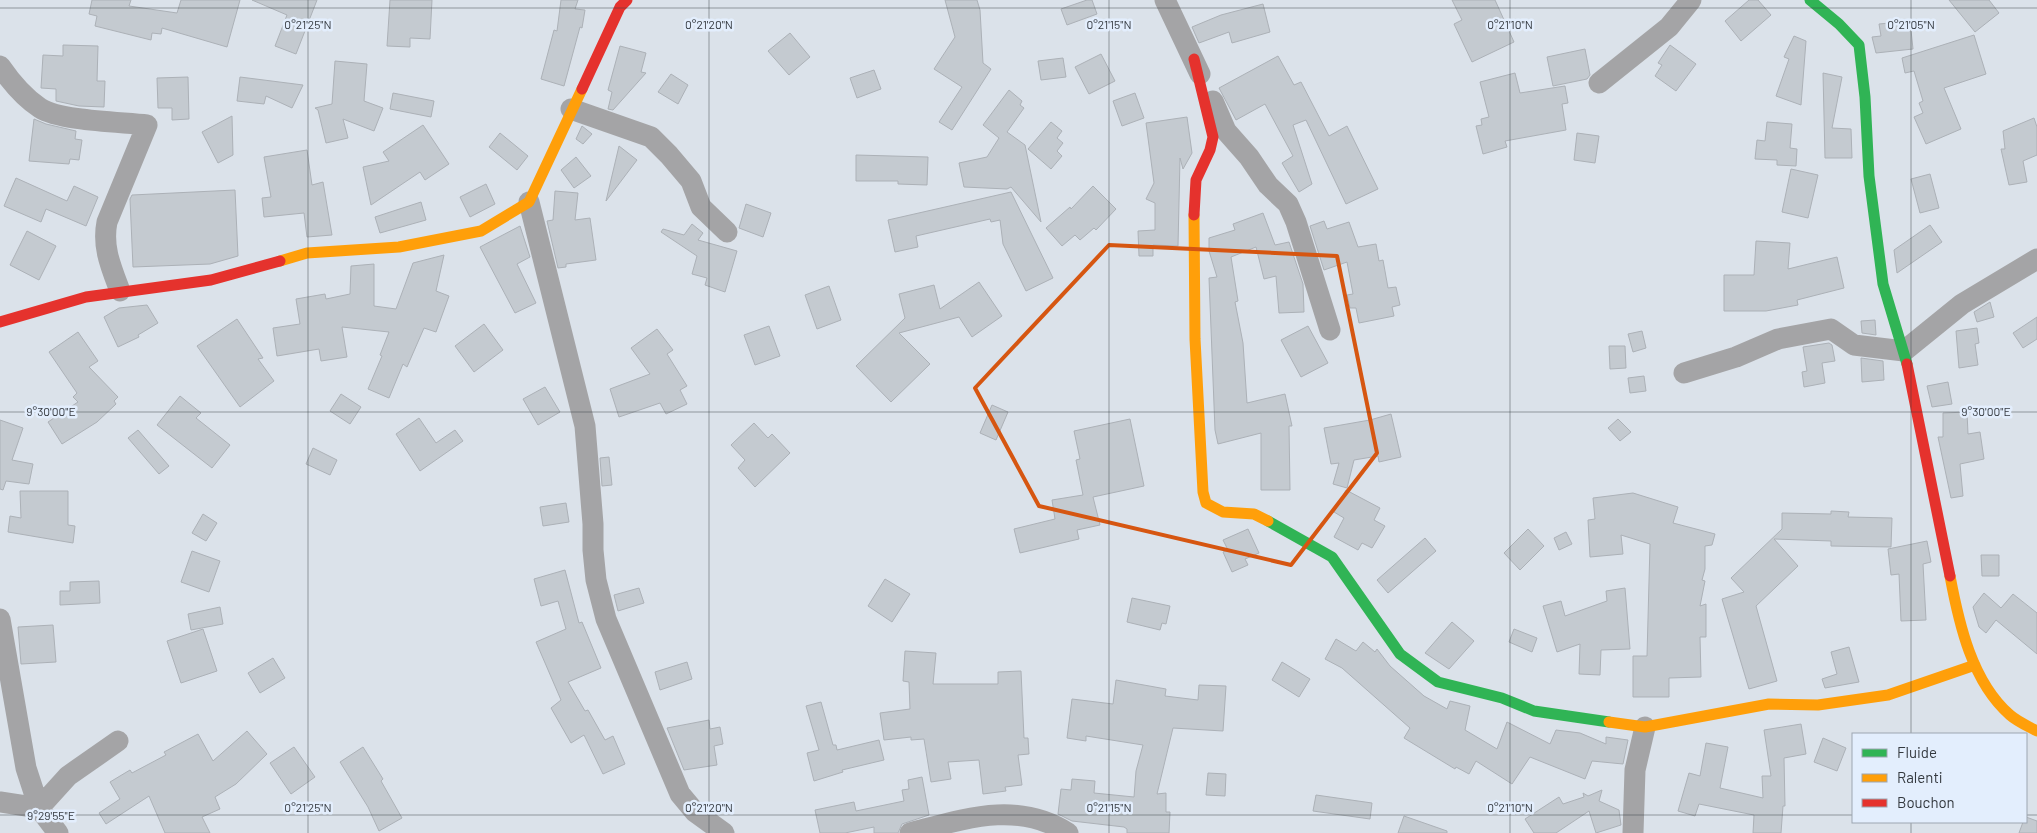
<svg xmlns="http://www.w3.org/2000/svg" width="2037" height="833" viewBox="0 0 2037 833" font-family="Barlow,sans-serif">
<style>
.building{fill:#c4cad0;stroke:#acb1b7}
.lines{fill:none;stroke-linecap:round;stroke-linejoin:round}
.street{stroke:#a4a4a6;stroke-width:21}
.fast{stroke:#30b455;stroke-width:11}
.slow{stroke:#ff9f0a;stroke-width:11}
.jam{stroke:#e5322d;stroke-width:11}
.marked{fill:none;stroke:#d65611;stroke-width:4;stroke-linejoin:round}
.ticks{fill:none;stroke:#34393f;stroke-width:1;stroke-opacity:0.45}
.ticks-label{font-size:12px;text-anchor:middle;fill:#34393f;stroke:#e3eefd;stroke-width:5;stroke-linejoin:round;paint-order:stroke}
</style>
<rect width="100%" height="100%" fill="#dbe2ea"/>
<path class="building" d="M92 0H131L129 6 177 13 181 0H240L227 47 162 28 161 34 152 33 151 40 95 26 97 16 89 14Z
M252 0H317L296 54 275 46 287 15Z
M390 0H432L430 39 410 38V47L387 46Z
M561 0H578L575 9 585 10 582 28 580 27 564 86 541 79 554 30 557 31Z
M945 0H977L980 10 983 63 991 69 952 130 939 122 962 87 934 69 955 37Z
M1087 0H1092L1097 14 1067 25 1061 9Z
M1452 0H1495L1514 42 1472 62 1454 24 1462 20Z
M1749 0H1758L1771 15 1741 41 1725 21Z
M1949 0H1989L1999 13 1975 32Z
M1263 4 1270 32 1232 43 1229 32 1199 43 1192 27 1221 15Z
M1910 21 1913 49 1876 53 1872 37 1881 36 1879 24Z
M790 33 810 57 789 75 768 51Z
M1974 35 1986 74 1944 88 1961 129 1926 144 1914 117 1923 113 1919 103 1923 101 1914 71 1905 73 1902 58Z
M1794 36 1806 41 1801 105 1776 96 1789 59 1784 57Z
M63 45 98 46 97 81H105L104 107 79 106 56 101V89L41 88 43 55 63 56Z
M1670 45 1696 64 1676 91 1655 76 1662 65 1658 63Z
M620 46 646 53 641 72 646 73 613 110 608 109 612 92 608 90Z
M1585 49 1590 75 1587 79 1553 86 1547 57Z
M1101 54 1115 81 1089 94 1075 67Z
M1278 56 1294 85 1301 82 1329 136 1347 126 1378 189 1346 204 1306 120 1293 125 1312 184 1299 192 1282 163 1293 156 1265 104 1236 120 1219 88Z
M1063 58 1066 77 1041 80 1038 61Z
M335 61 367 64 364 101 383 108 374 131 343 119 348 138 326 143 318 110 315 108 332 104Z
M874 70 881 89 857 98 850 78Z
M1515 73 1520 93 1565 86 1568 103 1562 104 1566 130 1505 141 1507 147 1483 154 1476 126 1482 125 1481 119 1489 117 1480 82Z
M1823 73 1842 77 1832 128 1851 129 1852 158H1825Z
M671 74 688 85 678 104 658 92Z
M188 77 189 119 172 120V108H158L157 78Z
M240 77 303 85 292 108 266 96 264 104 237 101Z
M1009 90 1022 101 1020 105 1024 108 1007 132 1025 145 1041 222 1011 187 1007 189 964 187 959 163 987 157 999 138 983 125Z
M393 93 434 101 431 117 390 109Z
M1135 93 1144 118 1122 126 1113 101Z
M232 116 233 155 218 163 202 132Z
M1187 117 1192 153 1183 169 1180 158 1178 246 1153 245V256H1139L1138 231 1155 230V203L1146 199 1154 183 1146 123Z
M2034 118 2037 127V155L2023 161 2027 182 2009 185 2001 149H2005L2003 131Z
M34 119 46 124 76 131 75 139 82 140 79 160 70 159 69 164 29 161Z
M1051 122 1062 131 1057 138 1063 143 1057 151 1062 156 1051 169 1028 149Z
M1767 122 1792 124 1790 148 1797 149 1796 166 1777 165V160L1755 159 1757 140 1765 141Z
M423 125 449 164 425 180 420 172 371 205 363 167 389 161 383 152Z
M582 126 592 134 583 144 576 139Z
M500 133 528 156 517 170 489 147Z
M1577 133 1599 136 1595 163 1574 160Z
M619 146 637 160 606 201Z
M307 150 312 185 323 182 332 235 307 237 304 213 264 217 262 198 271 197 264 157Z
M856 155 928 157 927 185 898 184V181H856Z
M576 157 591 176 574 188 561 170Z
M1791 169 1818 175 1808 218 1782 212Z
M1930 174 1939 208 1920 213 1911 179Z
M16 178 67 201 74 186 98 197 86 226 46 209 41 222 4 206Z
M486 184 495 204 470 217 460 197Z
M1093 186 1116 209 1096 230 1094 228 1080 240 1075 235 1062 246 1046 228 1070 207 1071 209Z
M235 190 238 256 210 264 133 267 130 199 132 195Z
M555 191 578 193 575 220 590 218 596 260 566 264V267L558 268 547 221 553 220Z
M1011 192 1053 278 1026 291 1003 244 1000 220 991 222 990 219 916 236 918 247 895 252 888 220Z
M421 202 426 220 380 233 375 217Z
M746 204 771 213 763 237 739 228Z
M1263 213 1275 245 1289 242 1303 284 1304 312 1279 313 1276 276 1264 279 1256 247 1231 257 1238 301 1235 302 1243 343 1247 403 1285 394 1292 426H1289L1290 490H1261V433L1218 444 1215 430 1209 278 1217 277 1209 251V238L1235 230 1233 224Z
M1324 221 1327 229 1349 222 1358 247 1376 244 1379 261 1383 260 1388 288 1396 287 1400 305 1392 307 1394 316 1359 323 1356 308H1350L1347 295 1353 294 1347 262 1324 270 1310 226Z
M692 224 703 233 698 240 737 251 725 292 705 285 707 278 692 274 697 256 661 232 663 229 684 235Z
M1930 225 1942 242 1897 273 1894 250Z
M520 226 530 257 517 264 536 303 515 313 480 247Z
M27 231 56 246 39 280 10 265Z
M1756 241 1790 243 1788 269 1837 257 1844 288 1797 300 1798 305 1766 311H1724V275H1754Z
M444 255 436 291 449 296 436 332 424 328 407 367 403 364 389 398 368 389 382 356 380 355 389 332 342 327 347 357 321 361 319 349 277 356 273 328 300 324 296 299 325 294 326 299 350 294 351 266 374 264V306L396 309 413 263Z
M979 282 1002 316 972 337 959 317 899 333 930 364 891 402 856 366 905 318 899 294 934 285 940 309Z
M829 286 841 320 817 329 805 295Z
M1990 302 1994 317 1977 322 1974 312Z
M147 305 158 323 138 335 139 337 118 347 104 317 119 308Z
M2037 317V339L2023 348 2013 333Z
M237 319 263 358 258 359 274 381 240 407 197 346Z
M1875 320 1876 335 1862 333 1861 321Z
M484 324 503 350 474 372 455 346Z
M769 326 780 356 755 365 744 335Z
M1308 326 1328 363 1301 377 1281 340Z
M1977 328 1979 343 1975 344 1978 365 1959 368 1956 331Z
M657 329 673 350 667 354 687 386 680 390 687 404 666 414 660 403 619 417 610 389 650 374 631 348Z
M1642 331 1646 348 1633 352 1628 334Z
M78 332 98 361 89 367 118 397 114 401 116 404 97 422 62 444 48 422 78 402 73 397 77 393 49 352Z
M1829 343 1832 345 1835 361 1822 363 1825 383 1804 387 1802 372 1807 371 1803 347Z
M1609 346H1625L1626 368 1610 369Z
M1861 358 1883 361 1884 380 1862 382Z
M1644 376 1646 391 1630 393 1628 378Z
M1948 382 1952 404 1932 407 1927 386Z
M545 387 560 412 538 425 523 399Z
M341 394 361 407 350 424 330 411Z
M180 396 201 413 196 418 230 445 212 468 157 425Z
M992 405 1008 412 996 440 980 433Z
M1967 412 1968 434 1980 432 1984 459 1960 464 1963 496 1951 498 1938 437H1943V413Z
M1391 414 1401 457 1379 462 1378 456 1354 460 1347 488 1333 484 1339 463 1331 464 1324 428 1370 420Z
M419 418 436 443 455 430 463 441 420 471 396 434Z
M1130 419 1144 486 1093 497 1100 525 1077 530 1079 539 1020 553 1014 529 1055 519 1052 500 1083 495 1076 460 1080 459 1074 431Z
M1618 419 1631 432 1620 441 1608 428Z
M0 420 23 428 12 460 33 464 29 484 6 481 3 490 0 489Z
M754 423 768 438 772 434 790 453 755 487 738 468 745 460 731 445Z
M138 430 169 466 159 474 128 438Z
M313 448 337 460 330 475 306 464Z
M609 457 612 485 602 486 600 458Z
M1346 490 1380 508 1374 520 1385 526 1372 548 1362 543 1358 550 1334 537 1344 518 1334 512Z
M20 491H68V525L75 526 73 543 8 532 10 516 21 518Z
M1633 493 1678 507 1673 523 1715 534 1712 545 1705 546V569L1702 580 1705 581 1700 606 1706 604V637H1700L1701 677 1669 678V697H1633V656H1647L1650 544 1621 535 1623 554 1590 557 1588 520 1595 519 1593 498Z
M566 503 569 522 543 526 540 507Z
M1831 511 1849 512 1848 517 1892 518 1891 547 1831 546V541L1774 539 1798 566 1756 606 1777 681 1749 689 1722 599 1744 592 1731 578 1782 529V513L1831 514Z
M203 514 217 523 206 541 192 533Z
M1248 529 1259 553 1245 559 1248 565 1232 572 1223 552 1228 550 1223 540Z
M1528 529 1544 546 1520 570 1504 553Z
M1566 532 1572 544 1559 550 1554 538Z
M1425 538 1436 551 1388 593 1377 580Z
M1927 541 1931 562 1923 564 1926 620 1901 621 1899 574 1891 575 1888 549Z
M192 551 220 561 209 592 181 582Z
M1981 555H1999V576H1982Z
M565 570 579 623 582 622 601 668 568 682 585 711 588 710 605 740 613 736 625 764 603 774 584 735 571 743 551 708 561 700 536 642 566 629 558 601 541 606 534 579Z
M885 579 910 594 892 622 868 606Z
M99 581 100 603 60 605V591H70V582Z
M639 588 644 603 618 611 614 595Z
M1625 588 1630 649 1601 650 1600 675 1579 674 1580 644 1557 652 1543 606 1561 601 1565 616 1607 601 1606 591Z
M1984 593 2001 608 2013 594 2037 613V654L1996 620 1986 633 1979 627 1973 607Z
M1132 598 1170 606 1166 624 1162 623 1160 630 1127 622Z
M220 607 223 624 191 630 188 614Z
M1452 622 1474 641 1449 669 1425 653Z
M53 625 56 662 21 664 18 627Z
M203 629 217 671 181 683 167 641Z
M1514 629 1537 638 1532 652 1509 642Z
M1336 639 1356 651 1363 642 1375 652 1377 649 1390 666 1424 696 1447 709 1450 701 1470 706 1465 730 1497 749 1507 722 1550 744 1556 730 1580 733 1606 744V737L1628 740 1623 764 1592 761 1585 779 1530 757 1512 784 1476 761 1469 774 1456 767 1455 769 1404 738 1410 728 1342 668 1325 659Z
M1849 647 1859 682 1825 688 1822 679 1837 674 1831 652Z
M905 651 936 653 933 684H998V672L1021 671 1024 738H1028L1029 754 1018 755 1022 785 1005 787 1006 791 983 794 979 760 948 762 951 779 931 782 924 739 911 740V737L884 740 880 713 910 709 909 682 903 681Z
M273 658 285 678 260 693 248 673Z
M687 662 692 679 660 690 655 672Z
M1282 662 1310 679 1299 697 1272 680Z
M1116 680 1166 689 1165 696 1198 700 1199 685 1226 686 1223 731 1173 728 1157 794 1166 793V812H1170L1169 833H1127V829L1124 827 1072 821 1058 814 1061 789 1071 790 1072 779 1095 781 1094 793 1134 797 1136 771 1143 745 1086 736V741L1067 738 1072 699 1113 704Z
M821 702 833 745H836L837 750 879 740 884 760 842 770 843 772 814 781 807 753 819 750 806 706Z
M709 720 710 729 720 727 723 744 714 746 717 765 684 770 667 728Z
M1801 724 1806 754 1784 758 1785 806H1783L1781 833H1753L1754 815 1699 804 1695 816 1678 811 1689 773 1700 776 1706 743 1728 747 1720 788 1763 798 1762 776H1771L1764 730Z
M247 731 267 754 236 784 215 797 220 809 202 817 210 833H165L149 796 106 824 99 813 120 799 110 782 130 770 132 773 166 755 164 752 198 734 213 761Z
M1823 738 1846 748 1837 771 1814 762Z
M294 747 315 777 291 794 270 763Z
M363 747 383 779 381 781 402 818 379 831 368 807 340 762Z
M1208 773 1226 774 1225 796 1206 795Z
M922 777 929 815 902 824 898 833H874V827L845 833H820L815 810 854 802 856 811 904 801 902 790 909 789 908 780Z
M1602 790 1599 801 1619 810 1621 825 1596 833 1589 811 1556 833H1534L1525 819 1559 797 1563 804 1584 797 1583 793 1588 796Z
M1316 795 1372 803 1370 819 1313 811Z
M1404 816 1447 831V833H1398Z
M2026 817 2037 821V833H2019L2023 822H2026Z"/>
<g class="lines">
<path class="street" d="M1165 0 1200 74
M0 66C11 82 23 97 40 108 60 121 121 122 147 125L107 222C102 247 111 267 120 291
M1599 83 1669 27 1691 0
M1213 101 1226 131 1249 157 1268 185 1288 204 1296 222 1330 330
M571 109 651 137 669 155 691 181 701 207 727 232
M529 202 585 426 593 524V550L596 580 606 619 680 794 695 812 724 833
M1684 373 1736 357 1778 339 1831 329 1854 345 1904 351 1962 304 2037 259
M0 619 26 768 39 808 58 833
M0 802 39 808 68 776 118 741
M910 833C964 819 1017 800 1068 833
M1633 833 1635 770 1645 727"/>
<path class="fast" d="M1810 0 1839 24 1859 45 1865 97 1869 176 1883 284 1907 364
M1268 521 1332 557 1400 654 1438 682 1502 698 1534 711 1609 722"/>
<path class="slow" d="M1194 215 1195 339 1203 492 1206 503 1223 512 1254 514 1268 521
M280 261 307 253 399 247 481 231 529 202 582 89
M1950 576C1959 624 1972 682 2010 715 2018 722 2028 726 2037 731
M1609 722 1645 727 1769 704 1818 705 1888 695 1975 665"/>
<path class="jam" d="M582 89 620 7 627 0
M1194 215 1196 180 1210 150 1213 137 1194 59
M0 322 86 297 211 280 280 261
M1907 364 1950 576"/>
</g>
<path class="marked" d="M1109 245 1337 256 1377 453 1291 565 1039 506 975 388Z"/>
<path class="ticks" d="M308 0V833M709 0V833M1109 0V833M1510 0V833M1911 0V734M0 8H2037M0 412H2037M0 815H1853M2026 815H2037M1911 822V833"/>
<g class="ticks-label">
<text x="308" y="29">0°21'25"N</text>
<text x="709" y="29">0°21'20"N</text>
<text x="1109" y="29">0°21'15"N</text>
<text x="1510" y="29">0°21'10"N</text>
<text x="1911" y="29">0°21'05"N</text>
<text x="1986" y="416">9°30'00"E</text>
<text x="51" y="416">9°30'00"E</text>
<text x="308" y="812">0°21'25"N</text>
<text x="709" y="812">0°21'20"N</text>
<text x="1109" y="812">0°21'15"N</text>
<text x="1510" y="812">0°21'10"N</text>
<text x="51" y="820">9°29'55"E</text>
</g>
<rect x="1852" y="733" width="175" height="90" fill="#e3eefd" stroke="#9da6b1"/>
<rect x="1862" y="749" width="25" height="8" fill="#30b455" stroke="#9da6b1"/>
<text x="1897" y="758" font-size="15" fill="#34393f">Fluide</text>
<rect x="1862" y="774" width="25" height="8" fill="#ff9f0a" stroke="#9da6b1"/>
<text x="1897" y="783" font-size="15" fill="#34393f">Ralenti</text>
<rect x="1862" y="799" width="25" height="8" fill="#e5322d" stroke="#9da6b1"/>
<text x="1897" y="808" font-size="15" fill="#34393f">Bouchon</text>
</svg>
